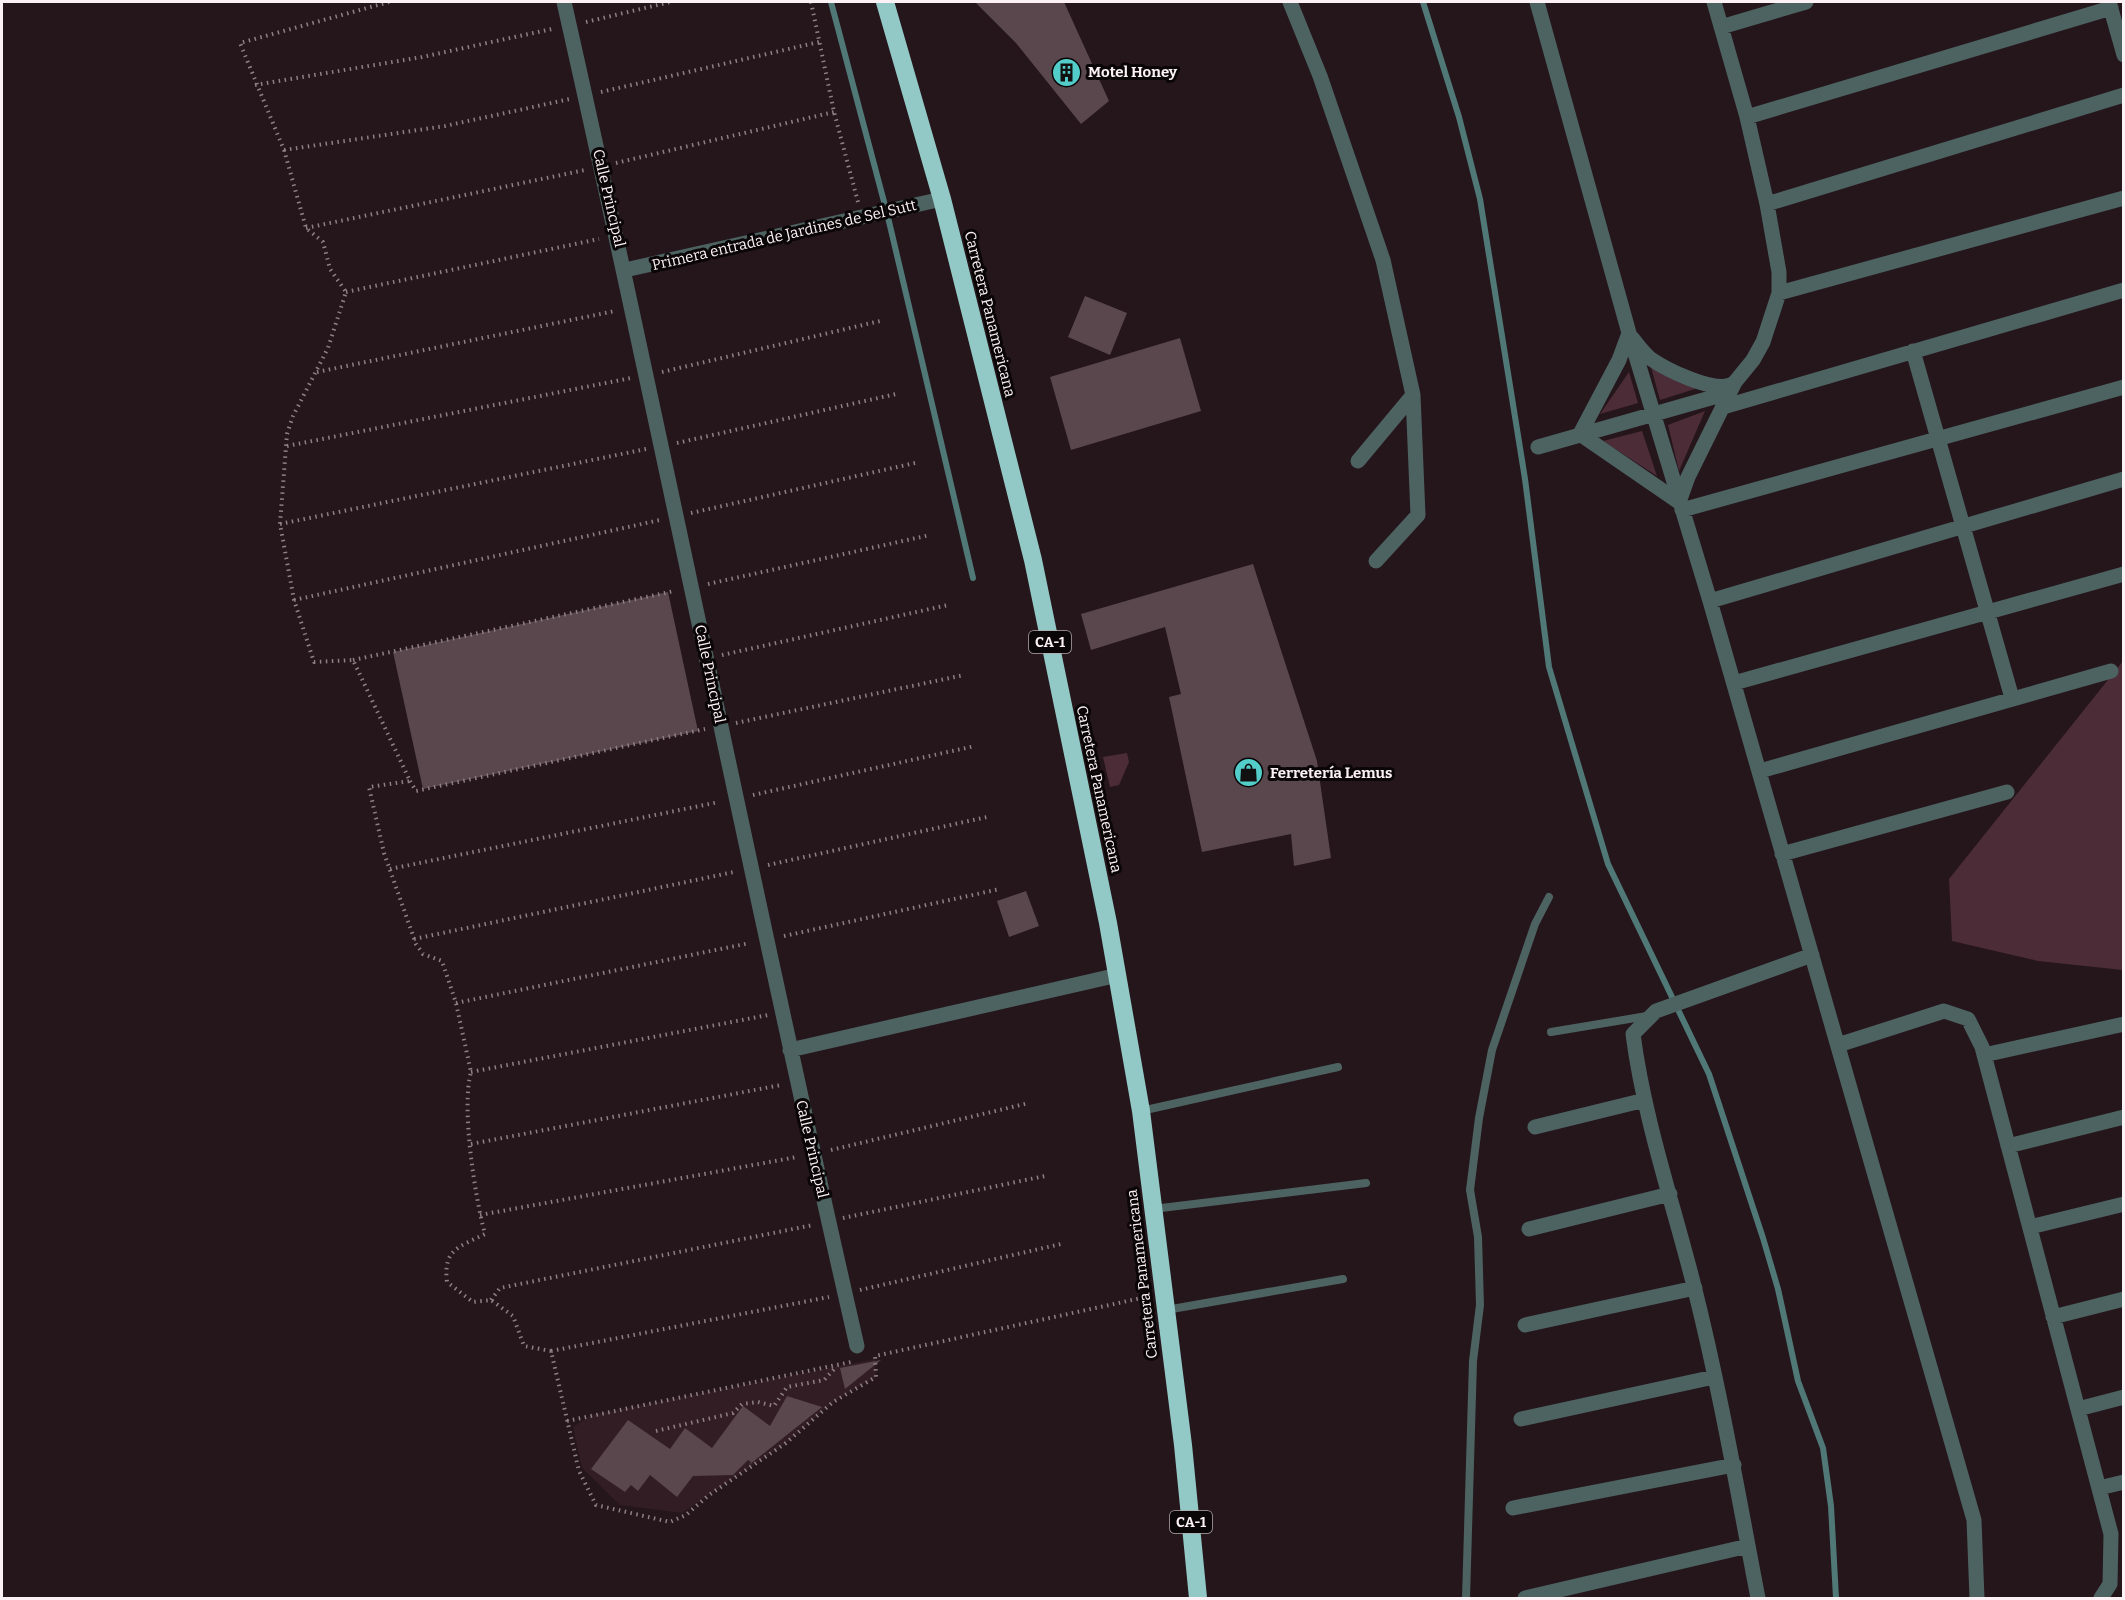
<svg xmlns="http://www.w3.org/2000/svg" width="2125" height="1600" viewBox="0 0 2125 1600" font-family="Bitter,serif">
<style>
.built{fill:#321d24}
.green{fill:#4c2c37}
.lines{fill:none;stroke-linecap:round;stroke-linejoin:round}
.stream{stroke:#507877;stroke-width:6}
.building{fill:#59474d}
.path{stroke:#8e8185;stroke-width:4;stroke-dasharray:1.5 4.5;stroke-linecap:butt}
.lane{stroke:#4d6361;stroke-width:8}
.street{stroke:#4d6361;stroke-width:15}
.highway{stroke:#92c9c6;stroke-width:18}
.labels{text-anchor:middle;stroke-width:6;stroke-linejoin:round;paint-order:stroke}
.shield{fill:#0a0506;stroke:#b3aaad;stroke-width:1.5}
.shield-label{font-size:14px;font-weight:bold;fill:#fcf1f4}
.poi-label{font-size:15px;font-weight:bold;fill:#fcf1f4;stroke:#0a0506;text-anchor:start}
.street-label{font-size:15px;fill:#fcf1f4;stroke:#0a0506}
</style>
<rect width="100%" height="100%" fill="#25161b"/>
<path class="built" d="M875 1359 876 1377 833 1402 786 1443 682 1513 620 1505 582 1468 573 1427 592 1415Z"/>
<path class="green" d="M1651 367 1698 388 1660 400Z
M1629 372 1638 403 1600 414Z
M1705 411 1679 471 1668 425Z
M1642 431 1657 476 1603 441Z
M2123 661V970L2038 961 1952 941 1949 879Z
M1127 753 1129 762 1119 785 1110 787 1103 757Z"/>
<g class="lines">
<path class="stream" d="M831 2 887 213 973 578
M1423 2 1459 117 1480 199 1525 479 1549 667 1608 864 1709 1074 1763 1238 1778 1289 1798 1381 1823 1448 1831 1506 1836 1598"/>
</g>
<path class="building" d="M975 2H1064L1109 101 1081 124 1016 43Z
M1085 296 1127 313 1110 355 1068 337Z
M1180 338 1201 411 1071 450 1050 377Z
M1253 564 1317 761 1331 858 1294 866 1291 834 1202 852 1169 697 1181 694 1165 627 1091 650 1081 614Z
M668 592 698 731 423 789 393 652Z
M1026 891 1039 926 1009 937 997 901Z
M881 1360 845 1389 840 1368Z
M787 1396 822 1407 749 1465 751 1462 748 1460 733 1475 693 1476 677 1497 650 1475 638 1491 631 1485 625 1492 591 1469 628 1420 670 1449 685 1428 712 1448 743 1406 770 1426Z"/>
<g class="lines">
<path class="path" d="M389 2 240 43 284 150 306 228 323 242 330 269 346 292 328 348 293 416 287 434 280 524 294 600 314 662 353 660 410 781 369 787 384 853 416 944 423 954 442 961 456 1003 471 1072C461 1108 475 1197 485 1234 459 1247 443 1249 447 1282L473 1302 491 1300 513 1316 524 1346 551 1351 579 1471 596 1505 670 1522 686 1515 709 1495 786 1443 833 1402 876 1377 875 1356 1146 1297
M811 2 834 112 858 202
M586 22 670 2
M255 85 422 57 552 29
M601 92 819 42
M284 150 445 126 570 99
M616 163 834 112
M306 228 585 170
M346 292 599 239
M317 372 615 311
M662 372 880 321
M677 443 896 394
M287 446 631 378
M691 513 915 463
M280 524 646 449
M708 584 930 535
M294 600 660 520
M722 655 948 605
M353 660 674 591
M736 723 964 675
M410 781 416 791 705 729
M753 795 975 746
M768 865 987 817
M390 869 719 802
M784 936 1000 889
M414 939 734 872
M456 1003 750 943
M471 1072 768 1015
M471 1144 781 1085
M831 1150 1029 1103
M480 1215 797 1157
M843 1218 1045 1176
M860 1290 1061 1244
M491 1300 500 1288 813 1225
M551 1351 829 1297
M567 1421 851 1362
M656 1431 733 1413 742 1404 758 1402 774 1406 787 1387 824 1380 837 1366"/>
<path class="lane" d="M1551 1032 1647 1016
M1141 1111 1338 1067
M1153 1209 1366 1183
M1166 1310 1343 1279
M1466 1598 1473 1361 1480 1305 1478 1237 1470 1190 1479 1118 1492 1050 1535 924 1549 897"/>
<path class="street" d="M564 2C665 449 754 899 857 1346
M1290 2 1320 76 1383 260 1413 395 1358 461
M1537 2 1629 333 1710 601 1974 1520 1977 1598
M2109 2 2124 55
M1721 27 1806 2
M1747 117 2111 8
M1767 204 2124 95
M625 270 942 199
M1779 293 2124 198
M1632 338C1638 345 1644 354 1651 359 1667 370 1712 392 1730 385
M1913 351 2012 698
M1723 407 2124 290
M1580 434 1679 502 1688 477 1735 382 1753 360 1763 342 1779 293V272L1767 204 1747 117 1714 2
M1580 434 1619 360 1629 333
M1538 447 1714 397 1734 383
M1682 510 2124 387
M1376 561 1418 515 1413 395
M1710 601 2124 479
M1734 683 2124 574
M1760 771 2111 671
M1782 854 2007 792
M1838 1045 1944 1011 1968 1019 1982 1047 2111 1534 2110 1584 2101 1598
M790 1050 1118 975
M1984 1055 2124 1024
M1535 1127 1645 1100
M2008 1146 2124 1117
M2030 1227 2124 1204
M1529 1229 1670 1194
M2053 1317 2124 1299
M1525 1325 1695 1288
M2078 1409 2124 1397
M1521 1419 1714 1377
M2099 1488 2124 1482
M1513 1508 1734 1465
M1525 1598 1748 1546
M1758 1598C1738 1494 1720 1389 1694 1286 1673 1203 1644 1119 1633 1034L1656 1011 1812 955"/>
<path class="highway" d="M885 2 942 199 1033 560 1108 923 1141 1111 1183 1445 1198 1598"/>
</g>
<defs>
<symbol id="building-disc" viewBox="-11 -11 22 22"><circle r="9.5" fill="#53cdc9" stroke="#0a0506"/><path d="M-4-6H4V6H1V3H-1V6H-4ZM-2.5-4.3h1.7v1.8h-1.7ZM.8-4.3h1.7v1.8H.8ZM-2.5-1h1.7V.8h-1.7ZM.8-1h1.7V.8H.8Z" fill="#111"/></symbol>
<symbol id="shop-disc" viewBox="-11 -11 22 22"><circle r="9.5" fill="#53cdc9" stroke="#0a0506"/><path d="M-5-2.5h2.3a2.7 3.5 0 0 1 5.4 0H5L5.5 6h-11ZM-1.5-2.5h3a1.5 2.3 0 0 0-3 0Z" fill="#111"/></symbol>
</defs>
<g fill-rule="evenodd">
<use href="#building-disc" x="1050" y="56" width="33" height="33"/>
<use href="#shop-disc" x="1232" y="756" width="33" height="33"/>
</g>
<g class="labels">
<g class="shield">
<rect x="1029" y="631" width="42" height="22" rx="4.5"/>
<rect x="1170" y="1511" width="42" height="22" rx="4.5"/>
</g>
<g class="shield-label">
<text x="1050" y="647">CA-1</text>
<text x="1191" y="1527">CA-1</text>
</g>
<g class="poi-label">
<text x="1088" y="77">Motel Honey</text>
<text x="1270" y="778">Ferretería Lemus</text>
</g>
<g class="street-label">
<text transform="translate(609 198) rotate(77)" y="5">Calle Principal</text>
<text transform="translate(784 235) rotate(-13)" y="5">Primera entrada de Jardines de Sel Sutt</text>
<text transform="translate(990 314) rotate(76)" y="5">Carretera Panamericana</text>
<text transform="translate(710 674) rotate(78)" y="5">Calle Principal</text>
<text transform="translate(1099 789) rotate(78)" y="5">Carretera Panamericana</text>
<text transform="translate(812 1149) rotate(77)" y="5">Calle Principal</text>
<text transform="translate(1142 1274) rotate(-97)" y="5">Carretera Panamericana</text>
</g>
</g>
<rect width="2125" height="1600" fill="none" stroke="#fcf1f4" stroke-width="6"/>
</svg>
